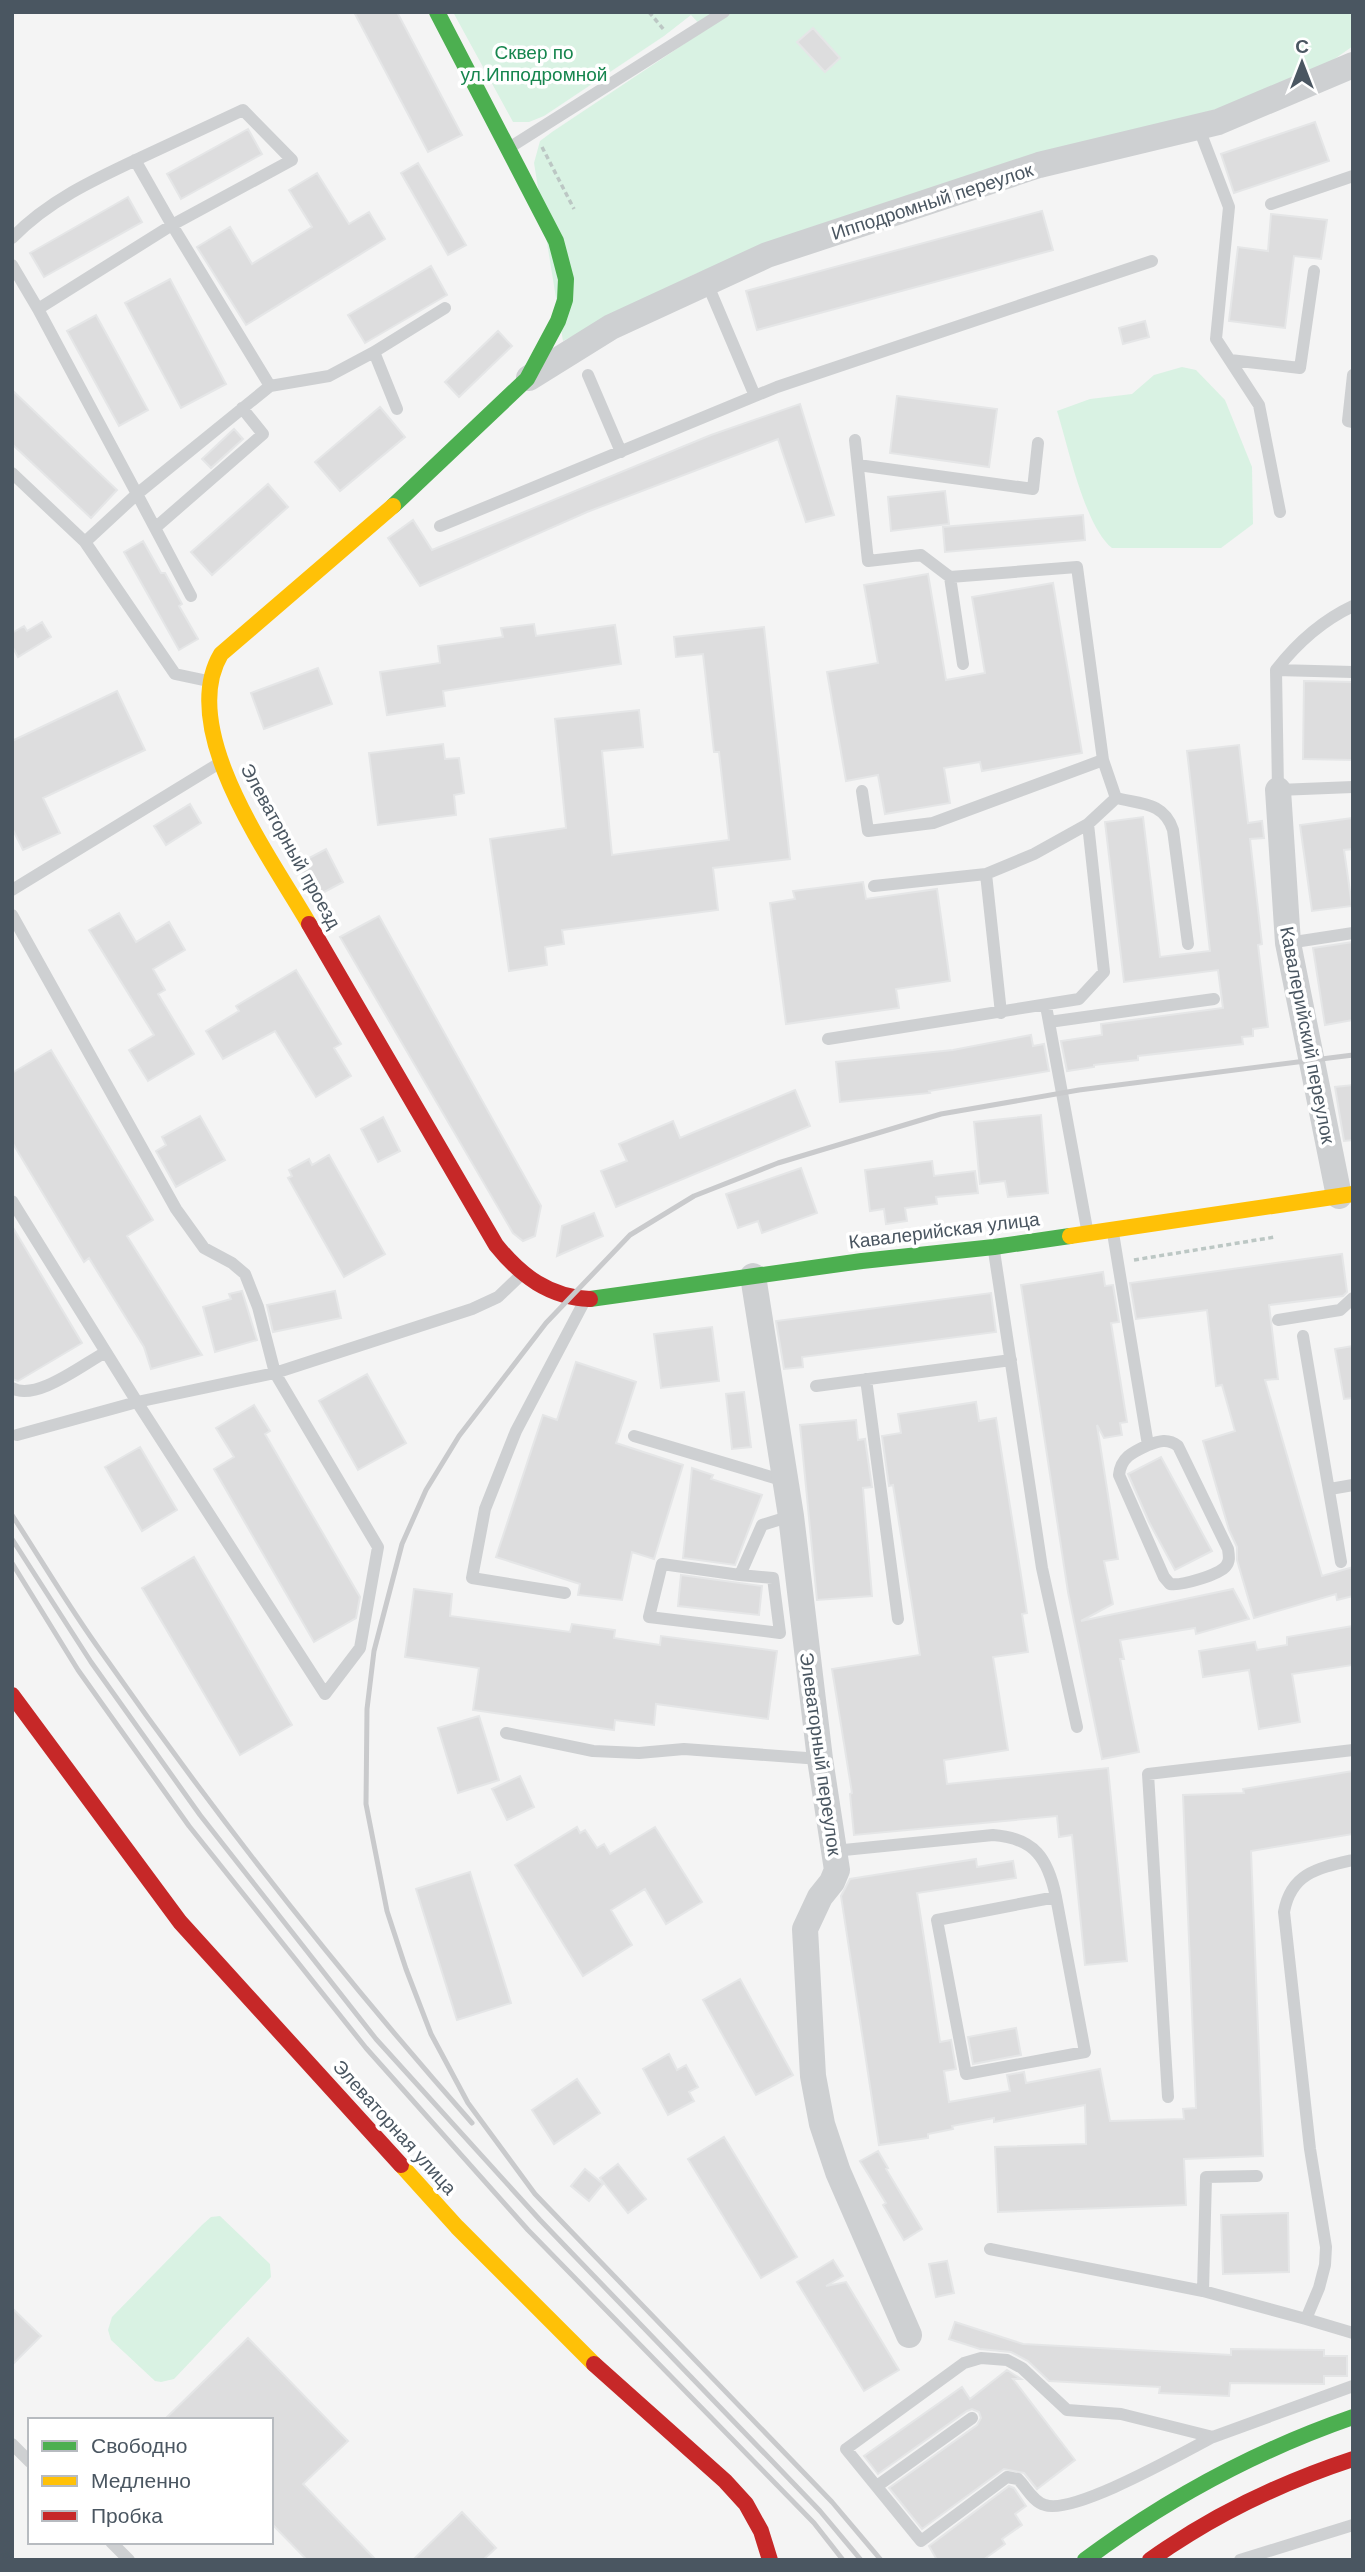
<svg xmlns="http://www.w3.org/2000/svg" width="1365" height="2572" viewBox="0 0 1365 2572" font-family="Helvetica,sans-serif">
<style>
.green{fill:#d9f2e3}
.building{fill:#ddddde;stroke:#e5e6e7;stroke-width:2}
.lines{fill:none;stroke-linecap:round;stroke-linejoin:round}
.path{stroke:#bcc7c4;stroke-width:3.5;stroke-dasharray:5 3.5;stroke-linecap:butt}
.lane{stroke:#ced0d2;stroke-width:12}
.street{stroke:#ced0d2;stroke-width:26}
.fast{stroke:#4caf50;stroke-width:16}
.slow{stroke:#ffc107;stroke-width:16}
.jam{stroke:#c62828;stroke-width:16}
.rail{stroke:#c9cacc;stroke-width:5}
.labels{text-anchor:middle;stroke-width:7;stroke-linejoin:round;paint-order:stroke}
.park-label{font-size:19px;fill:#17864f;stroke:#fff}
.street-label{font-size:19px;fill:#4a5661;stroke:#fff}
</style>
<rect width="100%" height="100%" fill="#f4f4f4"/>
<path class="green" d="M453 12H1353V46L1326 65 1223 107 814 229 695 274 563 341 534 163 540 141 552 132 705 30 691 15 664 36 544 116 529 122H513Z
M1182 367 1196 370 1225 400 1252 467 1253 524 1221 548H1112C1085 527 1068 446 1057 411L1090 399 1132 394 1154 375Z
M220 2216 270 2264 271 2277 174 2379 161 2382 155 2381 111 2340 108 2330 112 2317 202 2225 211 2217Z"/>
<path class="building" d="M354 12H397L462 135 428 152Z
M813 28 840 58 825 72 797 42Z
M1315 122 1329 161 1234 193 1221 154Z
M248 129 262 154 181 199 167 174Z
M418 163 466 245 448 255 401 173Z
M317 173 349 224 369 212 385 239 246 325 197 247 230 227 252 264 312 227 289 190Z
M128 197 142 222 44 277 30 253Z
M1042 211 1053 250 757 330 746 291Z
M1271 214 1327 220 1321 259 1294 256 1285 328 1229 321 1238 247 1268 251Z
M431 266 447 295 365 343 348 315Z
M170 279 226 384 181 408 125 303Z
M96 315 148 410 119 426 67 331Z
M1145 321 1149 337 1123 344 1119 328Z
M498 331 512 346 459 397 445 382Z
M12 390 117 490 91 518 12 444Z
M897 396 997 409 989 467 890 453Z
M800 404 834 515 806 522 778 439 587 512 420 586 388 538 413 520 432 550 711 435Z
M380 407 405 437 340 491 315 462Z
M234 429 243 439 211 468 202 459Z
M268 484 288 507 212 575 191 552Z
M945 491 949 524 891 531 888 497Z
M1083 515 1085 540 945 552 943 527Z
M143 541 161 573H165L182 604 179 606 198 639 179 650 124 552Z
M928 574 946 680 985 673 972 597 1053 583 1082 753 982 771 980 762 944 768 950 803 885 814 878 775 846 781 827 672 878 663 864 585Z
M42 622 51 637 18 657 12 646V633L24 626 27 631Z
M534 624 536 636 615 625 621 664 443 691 445 706 387 715 380 672 440 663 438 646 503 637 501 628Z
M764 627 790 859 713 868 718 910 562 930 564 944 545 947 547 965 509 971 490 839 566 828 555 719 639 710 643 747 602 751 612 855 729 840 719 752H714L703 654 676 657 674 637Z
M318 668 332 704 264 729 251 693Z
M1304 681 1353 682V760L1303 759Z
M117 691 145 750 43 798 60 833 23 850 12 828V741Z
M443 744 445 759 459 758 464 793 454 795 456 815 378 825 369 753Z
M1239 745 1248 823 1262 821 1264 838 1250 839 1262 944 1258 945 1268 1027 1253 1029V1036L1242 1037 1243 1044 1138 1056V1060L1094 1065V1067L1067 1071 1061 1041 1102 1035 1101 1024 1223 1008 1218 970 1124 982 1105 822 1143 817 1160 957 1210 951 1187 751Z
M190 804 201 823 166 845 154 826Z
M1353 818V849L1344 850 1352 906 1312 911 1300 825Z
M326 849 343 882 317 896 298 864Z
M863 882 866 899 937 889 950 981 896 989 899 1008 786 1024 770 903 795 899 793 891Z
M119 913 136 942 169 922 185 950 153 969 165 990 158 994 194 1054 148 1081 129 1050 154 1035 89 930Z
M379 916 541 1206 535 1236 523 1241 513 1233 340 937Z
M1353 942V1020L1325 1025 1313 948Z
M296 970 341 1044 334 1048 351 1076 316 1097 275 1031 223 1059 206 1031 239 1011 236 1006Z
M1031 1035 1033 1046 1044 1044 1049 1071 929 1091 930 1093 840 1102 836 1062 953 1050Z
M51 1050 153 1220 127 1236 202 1355 151 1369 144 1347 89 1258 84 1262 12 1142V1073Z
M1353 1085V1140L1344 1141 1335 1087Z
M795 1090 810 1126 616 1207 601 1171 627 1161 619 1144 673 1121 680 1138Z
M1041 1115 1048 1193 1008 1197 1005 1181 980 1184 974 1122Z
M200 1116 225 1160 176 1187 156 1151 166 1145 162 1137Z
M383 1117 400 1151 378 1162 361 1129Z
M329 1155 385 1254 344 1277 288 1178 292 1176 289 1170 309 1159 312 1165Z
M932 1161 934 1176 975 1171 978 1193 936 1197 937 1204 905 1208 907 1221 886 1224 884 1209 870 1211 865 1170Z
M801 1168 817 1213 762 1233 758 1221 738 1228 726 1194Z
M594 1213 603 1236 557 1256 562 1226Z
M12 1226 82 1343 18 1381 12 1379Z
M1342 1254 1347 1292 1343 1296 1269 1305 1278 1379 1265 1380 1322 1576 1353 1567V1596L1337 1600 1336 1594 1254 1618 1237 1560V1547L1229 1530 1203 1441 1235 1431 1222 1385 1216 1386 1207 1310 1136 1319 1130 1283Z
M1103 1272 1105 1286 1113 1285 1119 1322 1111 1323 1127 1422 1120 1423 1122 1435 1104 1438 1097 1425 1118 1559 1104 1561 1113 1604 1081 1621 1233 1589 1249 1619 1196 1634 1195 1628 1120 1640 1124 1659H1120L1139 1752 1102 1759 1068 1592 1021 1285Z
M242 1291 257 1340 215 1352 203 1307 231 1299 229 1294Z
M335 1291 341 1318 273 1332 267 1305Z
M991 1293 996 1332 802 1357 803 1367 784 1369 776 1321Z
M712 1327 719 1381 661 1388 654 1334Z
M1353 1346V1398L1344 1399 1335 1349Z
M576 1362 636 1382 616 1443 683 1465 654 1559 632 1552 622 1600 578 1595 580 1584 496 1557 543 1415 557 1420Z
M367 1374 406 1443 358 1470 319 1401Z
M744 1392 751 1447 732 1449 726 1394Z
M976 1402 979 1421 996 1418 1027 1613 1022 1614 1028 1652 993 1657 1008 1750 944 1760 947 1784 1108 1768 1127 1961 1085 1965 1072 1835 1059 1837 1057 1816 854 1835 850 1794 852 1793 832 1669 920 1655 893 1485 889 1486 882 1436 901 1433 898 1414Z
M254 1405 270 1431 265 1434 360 1597 356 1618 314 1642 214 1469 234 1457 216 1428Z
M856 1420 858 1440 865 1439 872 1487 863 1488 872 1596 817 1600 800 1425Z
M140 1447 177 1510 142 1531 105 1467Z
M1161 1457 1212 1551 1175 1570 1149 1522 1128 1474Z
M692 1468 713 1475 711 1479 762 1495 735 1565 683 1558Z
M194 1557 292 1725 240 1755 142 1588Z
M681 1575 762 1586 759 1615 678 1606Z
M414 1589 452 1594 450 1616 570 1632 572 1624 615 1630 614 1638 660 1645 661 1636 777 1651 768 1719 656 1704 654 1725 615 1720 614 1730 473 1710 479 1668 405 1657Z
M1353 1626V1665L1292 1674 1300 1722 1259 1729 1249 1670 1203 1677 1199 1651 1255 1642 1257 1650 1287 1645V1637Z
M479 1716 499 1780 458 1793 438 1728Z
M1353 1771V1834L1251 1851 1263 2156 1184 2159 1186 2205 998 2212 995 2147 1086 2144 1085 2105 994 2122V2118L952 2126 953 2129 928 2134V2138L879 2145 841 1896 850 1879 976 1859 977 1867 1013 1861 1016 1878 917 1893 940 2042 951 2040 956 2069 944 2071 949 2102 1010 2091 1007 2075 1024 2072 1026 2083 1100 2069 1110 2121 1184 2119 1183 2109 1196 2108 1183 1795 1244 1793 1243 1789Z
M520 1776 534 1807 507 1820 492 1789Z
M577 1827 580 1833 585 1830 597 1848 604 1844 610 1854 655 1827 702 1902 666 1924 645 1889 611 1910 632 1945 583 1976 515 1865Z
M470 1872 511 2003 457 2020 416 1889Z
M740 1979 793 2075 756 2095 703 2000Z
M1016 2028 1021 2055 973 2064 968 2037Z
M669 2054 677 2070 686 2065 698 2087 689 2092 694 2101 668 2115 643 2069Z
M577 2079 600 2113 554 2144 532 2110Z
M724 2137 797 2257 761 2278 688 2159Z
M878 2151 888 2168 886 2169 922 2229 904 2240 883 2205 886 2203 860 2161Z
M618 2164 646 2199 628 2213 600 2178Z
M585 2169 603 2184 589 2201 571 2186Z
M1288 2213 1289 2272 1223 2274 1221 2215Z
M833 2260 843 2276 826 2286 846 2282 899 2370 864 2391 797 2282Z
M947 2261 954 2293 936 2297 929 2264Z
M12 2308 41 2336 12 2365Z
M955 2322 1023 2344 1231 2355V2349L1324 2350V2356H1347V2376H1324V2384L1230 2383 1229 2396 1159 2393 1160 2387 1049 2381 1028 2361 1011 2352 980 2349 949 2339Z
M248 2338 348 2441 303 2484 376 2560H307L271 2523V2420H164Z
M1007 2370 1021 2379H1013L1075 2460 1037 2489 1024 2473 1004 2469 922 2529 889 2488 977 2425 981 2418 979 2412 972 2409 967 2411 878 2474 864 2456 962 2387 970 2399Z
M1009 2486 1014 2488 1026 2506 1015 2514 1022 2525 1002 2539 1005 2544 983 2560H937L929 2546Z
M462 2512 496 2548 483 2560H413Z"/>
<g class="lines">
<path class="path" d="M649 12 665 31
M542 147 574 209
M1134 1260 1275 1237"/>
<path class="lane" d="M1198 126 1229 207 1216 339 1259 405 1280 512
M512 146 724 12
M1271 204 1353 176
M12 238C48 201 93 180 140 158 174 142 209 126 243 110L292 160 172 225 135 160
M12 265 38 309 172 225 270 386 137 494 155 528 263 434 242 408
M707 283 755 396
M38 309 137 494 85 542
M374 352 397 409
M1230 360 1300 368 1314 271
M588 375 621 452
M1353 375 1348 421 1353 422
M270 386 329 376 374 352 445 308
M855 440 868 561 921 555 950 577 1077 567 1103 760 1116 798
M858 465 1033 489 1038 443
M12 473 85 542 175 674 208 681
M440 526 777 387 1152 261
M155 528 191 596
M950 577 963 664
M1276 670C1297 643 1321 621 1353 606
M1353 672 1276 670 1278 790 1353 787
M862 791 868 831 933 823 1103 760
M1116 798C1141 804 1164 802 1173 830L1188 944
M986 874 1001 1013
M874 886 986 874 1034 854 1088 824 1116 798
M12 890 218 764
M12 915 176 1209 204 1248 232 1263 245 1274 258 1307 275 1373 378 1547 360 1648 325 1694 137 1402 12 1201
M1288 943 1353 933
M1046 1006 1087 1229
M1049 1022 1214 999
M828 1039 1079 999 1104 972 1088 824
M1113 1233 1148 1445C1159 1441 1168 1438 1178 1446L1228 1549C1229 1556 1230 1561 1226 1566 1219 1575 1181 1586 1170 1584L1164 1577 1119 1475C1121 1457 1133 1452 1148 1445
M994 1251 1042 1568 1077 1727
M1278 1320 1340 1310 1353 1298
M1303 1336 1341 1562
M866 1379 898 1619
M816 1386 1011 1360
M12 1388C36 1402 83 1364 106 1352
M17 1435 137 1402 275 1373 472 1309 498 1297 520 1276
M634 1436 785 1481
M1330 1489 1353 1485
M740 1575 773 1578 780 1633 649 1617 662 1564 740 1575 762 1525 791 1516
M565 1593 472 1578 485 1509 516 1431 584 1302
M506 1733 593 1751 639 1753 684 1749 820 1759
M834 1851 993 1835C1035 1838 1048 1859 1056 1897L1085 2052 966 2074 937 1920 1056 1897
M1168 2097 1148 1774 1353 1750
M990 2249 1203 2291 1306 2319 1319 2288 1325 2265 1326 2247 1310 2149 1284 1912C1291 1873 1318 1868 1353 1860
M1203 2291 1206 2177 1257 2176
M1306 2319 1353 2333
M1213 2437C1182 2453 1074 2515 1045 2505 1033 2502 1026 2487 1018 2479L1007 2477 921 2541 846 2449 964 2363 981 2358 1007 2360 1022 2368 1067 2410 1121 2414 1213 2437 1353 2386
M12 2444 30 2462
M877 2486 972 2418
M111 2542 129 2560
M1240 2560 1353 2525"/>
<path class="street" d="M529 378 611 327 767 255 1039 165 1218 122 1353 65
M1278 790 1288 943 1339 1196
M753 1276 791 1516 820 1759 837 1870 832 1882 820 1897 805 1929 813 2076 822 2124 838 2172 909 2335"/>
<path class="fast" d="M393 506 527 379 558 321 565 300 566 279 556 241 437 12
M590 1299 862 1261 994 1247 1070 1236
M1085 2560C1168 2498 1255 2451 1353 2417"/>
<path class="slow" d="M309 924C271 858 176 730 221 654L393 506
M1070 1236 1353 1194
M401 2165 457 2227 594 2364"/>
<path class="jam" d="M309 924 496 1245C521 1276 549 1297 590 1299
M12 1695 180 1922 401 2165
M594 2364 725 2481 746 2504 761 2531 770 2560
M1150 2560C1213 2515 1280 2483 1353 2459"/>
<path class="rail" d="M12 1515C42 1561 70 1609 102 1653 216 1816 340 1974 472 2123
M12 1539 91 1662 200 1815 376 2039 540 2220 820 2511 861 2560
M12 1563 78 1670 189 1826 366 2048 528 2230 814 2523 843 2560
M881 2560 832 2502 535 2194 468 2103 431 2034 406 1969 387 1911 366 1804 367 1709 374 1651 402 1544 426 1490 459 1436 546 1323 630 1235 694 1196 778 1163 941 1114 1079 1090 1353 1055"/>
</g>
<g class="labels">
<g class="park-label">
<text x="534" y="59">Сквер по<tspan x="534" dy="22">ул.Ипподромной</tspan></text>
</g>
<g class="street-label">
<text transform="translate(932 201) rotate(-18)" y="7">Ипподромный переулок</text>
<text transform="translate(291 846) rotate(61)" y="7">Элеваторный проезд</text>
<text transform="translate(1308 1035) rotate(79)" y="7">Кавалерийский переулок</text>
<text transform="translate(944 1230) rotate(-7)" y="7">Кавалерийская улица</text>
<text transform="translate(821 1754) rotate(82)" y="7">Элеваторный переулок</text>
<text transform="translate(395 2127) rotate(48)" y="7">Элеваторная улица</text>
</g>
</g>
<rect width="1365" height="2572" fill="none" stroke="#4a5661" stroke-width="28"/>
<rect x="28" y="2418" width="245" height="126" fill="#ffffff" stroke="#b7bbc0" stroke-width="2"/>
<rect x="42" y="2441" width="35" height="10" fill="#4caf50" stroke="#b7bbc0" stroke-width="2"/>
<text x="91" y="2453" font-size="21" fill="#4a5661">Свободно</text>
<rect x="42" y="2476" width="35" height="10" fill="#ffc107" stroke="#b7bbc0" stroke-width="2"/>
<text x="91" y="2488" font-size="21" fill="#4a5661">Медленно</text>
<rect x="42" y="2511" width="35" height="10" fill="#c62828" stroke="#b7bbc0" stroke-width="2"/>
<text x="91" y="2523" font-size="21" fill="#4a5661">Пробка</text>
<g transform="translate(1302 63)" stroke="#ffffff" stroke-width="5" paint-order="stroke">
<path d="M0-5L12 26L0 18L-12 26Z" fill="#4a5661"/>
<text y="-10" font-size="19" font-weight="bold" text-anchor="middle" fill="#4a5661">С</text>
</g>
</svg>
